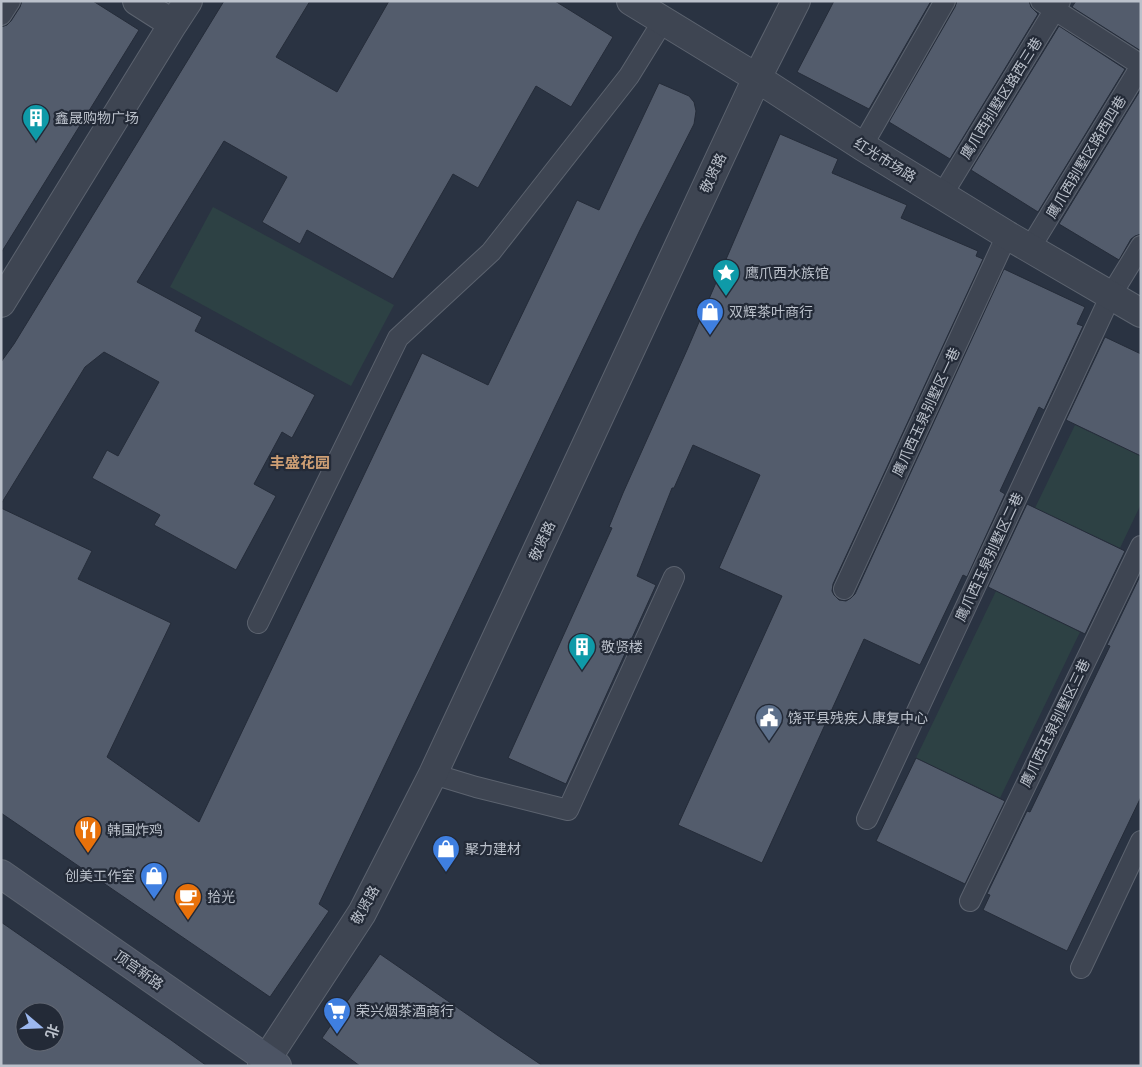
<svg xmlns="http://www.w3.org/2000/svg" width="1142" height="1067" viewBox="0 0 1142 1067" font-family="'Nunito Sans','Noto Sans SC',sans-serif">
<style>
.green{fill:#2d4144}
.building{fill:#535c6c;stroke:#252c39;fill-rule:evenodd}
.lines{fill:none;stroke-linecap:round;stroke-linejoin:round}
.service-casing{stroke:#5c636f;stroke-width:22}
.minor-casing{stroke:#5c636f;stroke-width:30}
.tertiary-casing{stroke:#5c636f;stroke-width:30}
.secondary-casing{stroke:#5c636f;stroke-width:30}
.service{stroke:#3e4552;stroke-width:20}
.minor{stroke:#3e4552;stroke-width:28}
.tertiary{stroke:#3e4552;stroke-width:28}
.secondary{stroke:#4c5464;stroke-width:28}
.labels{text-anchor:middle;stroke-width:4.5;stroke-linejoin:round;paint-order:stroke}
.street-label{font-size:14px;fill:#bbc1cb;stroke:#232a37}
.poi-label{font-size:14px;fill:#bbc1cb;stroke:#232a37;text-anchor:start}
.neighbourhood-label{font-size:15px;font-weight:bold;fill:#ce9f74;stroke:#232a37}
</style>
<rect width="100%" height="100%" fill="#2a3342"/>
<path class="green" d="M213 207 394 305 351 386 170 287Z
M1075 425 1141 456V504L1120 548 1035 508Z
M996 591 1080 632 1000 798 916 758Z"/>
<path class="building" d="M22 1H93L139 30 1 253V27L7 25 11 21 20 7Z
M224 1H310L276 57 337 92 389 1H555L613 37 571 107 536 86 478 188 453 174 393 279 307 230 300 244 262 222 287 177 224 141 137 282 202 317 195 331 315 395 292 438 282 432 254 484 276 496 236 570 154 525 160 515 92 478 107 450 118 456 159 382 104 352 85 367 1 504V362L14 344Z
M834 1H931L869 109 797 72Z
M957 1H1029L1031 7 1038 14 950 159 889 122 955 7Z
M1076 1H1141V51L1072 7Z
M1059 26 1125 69 1038 212 971 170Z
M659 83 689 96 694 102 696 111 694 124 640 230 555 407 319 904 329 911 270 997 1 813V508L92 551 78 579 171 623 107 757 199 822 422 353 488 385 577 200 599 210Z
M1141 89V234L1135 236 1131 239 1119 260 1059 224Z
M780 134 838 159 832 173 907 205 901 218 978 251 976 256 983 259 833 584 832 591 834 595 839 600 846 601 851 598 855 594 1004 269 1085 307 1077 324 1083 326 1044 410 1039 407 1000 491 1005 494 967 577 963 575 920 665 864 639 762 863 678 825 782 596 719 568 760 475 693 445 674 488H672L637 576 656 585 566 784 508 758 612 528 609 527 623 493 687 350Z
M1105 337 1141 354V456L1066 420Z
M1027 504 1125 551 1085 634 988 587Z
M1141 574V797L1067 951 983 910 990 895 987 894 1027 811 1030 812 1110 646 1107 645Z
M916 758 1005 801 965 884 876 841Z
M1 922 171 1040 207 1066H1ZM25 1012H55V1042H25Z
M380 954 497 1035 543 1066H360L322 1038Z"/>
<g class="lines">
<defs>
<path id="service" d="M1041 1 1141 65
M1 15 10 1
M862 146 945 1
M942 195 1060 1
M1030 248 1141 66
M844 589 1007 235
M258 623 398 338 491 252 629 76 663 21
M433 774 476 787 568 810 674 577
M867 819 1111 295 1141 246
M970 901 1141 546
M1081 968 1141 841"/>
<path id="minor" d="M173 24 188 1
M1 303 173 24 137 1"/>
<path id="tertiary" d="M631 1 757 78 862 146 1007 235 1141 313
M262 1066 362 913 433 774 757 78 796 1"/>
<path id="secondary" d="M1 874 277 1066"/>
</defs>
<use href="#service" class="service-casing"/>
<use href="#minor" class="minor-casing"/>
<use href="#tertiary" class="tertiary-casing"/>
<use href="#secondary" class="secondary-casing"/>
<use href="#service" class="service"/>
<use href="#minor" class="minor"/>
<use href="#tertiary" class="tertiary"/>
<use href="#secondary" class="secondary"/>
</g>
<defs>
<symbol id="building-pin" viewBox="-11 -11 22 30"><path d="M0 17L-7.5 6A9.5 9.5 0 1 1 7.5 6Z" fill="#0f9aa8" stroke="#232a37"/><path d="M-4-6H4V6H1V3H-1V6H-4ZM-2.5-4.3h1.7v1.8h-1.7ZM.8-4.3h1.7v1.8H.8ZM-2.5-1h1.7V.8h-1.7ZM.8-1h1.7V.8H.8Z" fill="#fff"/></symbol>
<symbol id="sight-pin" viewBox="-11 -11 22 30"><path d="M0 17L-7.5 6A9.5 9.5 0 1 1 7.5 6Z" fill="#0f9aa8" stroke="#232a37"/><path d="M0-6L1.8-2.2L6-1.7L2.9 1.2L3.7 5.4L0 3.3L-3.7 5.4L-2.9 1.2L-6-1.7L-1.8-2.2Z" fill="#fff"/></symbol>
<symbol id="shop-pin" viewBox="-11 -11 22 30"><path d="M0 17L-7.5 6A9.5 9.5 0 1 1 7.5 6Z" fill="#3f7fe0" stroke="#232a37"/><path d="M-5-2.5h2.3a2.7 3.5 0 0 1 5.4 0H5L5.5 6h-11ZM-1.5-2.5h3a1.5 2.3 0 0 0-3 0Z" fill="#fff"/></symbol>
<symbol id="civic-pin" viewBox="-11 -11 22 30"><path d="M0 17L-7.5 6A9.5 9.5 0 1 1 7.5 6Z" fill="#5c6f8a" stroke="#232a37"/><path d="M-.6-6.5H3V-4.5H.6V-3L4-1V1h2V6H-6V1h2V-1L-.6-3ZM-1.2 2.5V6h2.4V2.5Z" fill="#fff"/></symbol>
<symbol id="restaurant-pin" viewBox="-11 -11 22 30"><path d="M0 17L-7.5 6A9.5 9.5 0 1 1 7.5 6Z" fill="#e8710a" stroke="#232a37"/><path d="M-5-6h1v4h1v-4h1v4h1v-4h1v5L-1.5 .5V6h-2V.5L-5-1ZM5-6V6H3V1.5H1.5Q1.5-4 5-6Z" fill="#fff"/></symbol>
<symbol id="cafe-pin" viewBox="-11 -11 22 30"><path d="M0 17L-7.5 6A9.5 9.5 0 1 1 7.5 6Z" fill="#e8710a" stroke="#232a37"/><path d="M-5.5-4.5H6V0H3Q3 3.5 0 3.5H-2.5Q-5.5 3.5-5.5 0ZM3-3.2v2h1.7v-2ZM-6 4.5H4V6H-6Z" fill="#fff"/></symbol>
<symbol id="supermarket-pin" viewBox="-11 -11 22 30"><path d="M0 17L-7.5 6A9.5 9.5 0 1 1 7.5 6Z" fill="#3f7fe0" stroke="#232a37"/><path d="M-6-5.5h2.5l.6 2H6L4.5 2H-2.5L-4.4-4H-6ZM-1.5 3.2a1.3 1.3 0 1 0 .1 0ZM3 3.2a1.3 1.3 0 1 0 .1 0Z" fill="#fff"/></symbol>
</defs>
<g fill-rule="evenodd">
<use href="#building-pin" x="20" y="102" width="32" height="43"/>
<use href="#sight-pin" x="710" y="257" width="32" height="43"/>
<use href="#shop-pin" x="694" y="296" width="32" height="43"/>
<use href="#building-pin" x="566" y="631" width="32" height="43"/>
<use href="#civic-pin" x="753" y="702" width="32" height="43"/>
<use href="#restaurant-pin" x="72" y="814" width="32" height="43"/>
<use href="#shop-pin" x="430" y="833" width="32" height="43"/>
<use href="#shop-pin" x="138" y="860" width="32" height="43"/>
<use href="#cafe-pin" x="172" y="881" width="32" height="43"/>
<use href="#supermarket-pin" x="321" y="995" width="32" height="43"/>
</g>
<g class="labels">
<g class="street-label">
<text transform="translate(1001 98) rotate(-58)" y="5">鹰爪西别墅区路西三巷</text>
<text transform="translate(1086 157) rotate(-59)" y="5">鹰爪西别墅区路西四巷</text>
<text transform="translate(885 160) rotate(32)" y="5">红光市场路</text>
<text transform="translate(713 173) rotate(-65)" y="5">敬贤路</text>
<text transform="translate(926 412) rotate(-65)" y="5">鹰爪西玉泉别墅区一巷</text>
<text transform="translate(542 541) rotate(-65)" y="5">敬贤路</text>
<text transform="translate(989 557) rotate(-65)" y="5">鹰爪西玉泉别墅区二巷</text>
<text transform="translate(1055 723) rotate(-64)" y="5">鹰爪西玉泉别墅区三巷</text>
<text transform="translate(365 905) rotate(-61)" y="5">敬贤路</text>
<text transform="translate(139 970) rotate(35)" y="5">顶宫新路</text>
</g>
<g class="poi-label">
<text x="55" y="123">鑫晟购物广场</text>
<text x="745" y="278">鹰爪西水族馆</text>
<text x="729" y="317">双辉茶叶商行</text>
<text x="601" y="652">敬贤楼</text>
<text x="788" y="723">饶平县残疾人康复中心</text>
<text x="107" y="835">韩国炸鸡</text>
<text x="465" y="854">聚力建材</text>
<text x="135" y="881" text-anchor="end">创美工作室</text>
<text x="207" y="902">拾光</text>
<text x="356" y="1016">荣兴烟茶酒商行</text>
</g>
<g class="neighbourhood-label">
<text x="300" y="468">丰盛花园</text>
</g>
</g>
<rect width="1142" height="1067" fill="none" stroke="#bbc1cb" stroke-width="5"/>
<g transform="translate(40 1027) rotate(109)"><circle r="24" fill="#232a37" stroke="#606672"/>
<path d="M0-4L9 19L0 12L-9 19Z" fill="#9cb8f0"/>
<text y="-8" font-size="14" font-weight="bold" text-anchor="middle" fill="#bbc1cb">北</text>
</g>
</svg>
